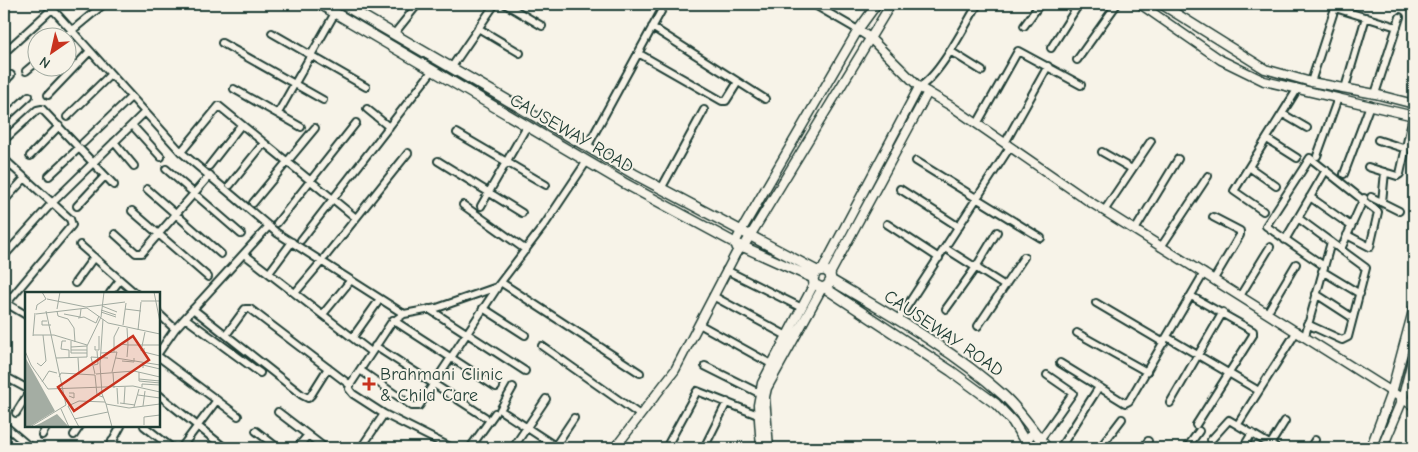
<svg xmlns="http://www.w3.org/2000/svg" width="1418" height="452" viewBox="0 0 1418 452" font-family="'Comic Neue',sans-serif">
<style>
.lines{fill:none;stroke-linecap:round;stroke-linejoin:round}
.minor-casing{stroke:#1f3d34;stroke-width:10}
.tertiary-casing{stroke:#1f3d34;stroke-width:11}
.secondary-casing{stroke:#1f3d34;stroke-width:12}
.minor{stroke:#f7f3e8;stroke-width:6}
.tertiary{stroke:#f7f3e8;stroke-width:8}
.secondary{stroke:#f7f3e8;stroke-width:9}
.poi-dot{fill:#c8321e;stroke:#f7f3e8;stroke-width:2}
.labels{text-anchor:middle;stroke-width:4;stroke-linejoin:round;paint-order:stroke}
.street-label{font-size:18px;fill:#1f3d34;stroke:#f7f3e8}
.poi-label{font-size:18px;fill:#1f3d34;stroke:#f7f3e8;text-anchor:start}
.inset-road{fill:none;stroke:#a1aaa0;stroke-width:1}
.view{fill:#c8321e;fill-opacity:0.15;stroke:#c8321e;stroke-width:2.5}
.inset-edge{fill:none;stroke:#1f3d34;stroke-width:2.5}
</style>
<rect width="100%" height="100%" fill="#f7f3e8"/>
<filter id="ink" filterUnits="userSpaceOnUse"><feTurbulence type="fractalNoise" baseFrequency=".02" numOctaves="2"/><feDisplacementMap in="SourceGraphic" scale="10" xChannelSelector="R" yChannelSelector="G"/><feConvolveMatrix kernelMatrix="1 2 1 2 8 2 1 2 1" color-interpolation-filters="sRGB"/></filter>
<g filter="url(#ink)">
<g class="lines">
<defs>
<path id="minor" d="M48 4 181 152 277 233 404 314
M505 4 542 26
M813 4 858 30
M1024 26 1040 4
M652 27 765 99
M478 28 520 53
M272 33 366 87
M394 34 418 4
M63 38 104 4
M222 43 323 100
M1051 48 1079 4
M7 50 52 9
M950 51 982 71
M638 53 722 101H726L738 82
M1077 60 1117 4
M451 68 495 4
M26 71 38 61
M4 82 11 75
M1311 82 1335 8 1397 27
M919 87C940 76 965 25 978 4
M1345 88 1366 17
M234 89 301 127
M1375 94 1400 17
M48 95 90 51
M367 109 389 127
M278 113 335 13
M1283 114 1307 128
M67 117 111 74
M4 119 29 96
M977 124 1018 51 1081 85
M132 125 161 157
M457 133 546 185
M1267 139 1297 158
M4 140 37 110 42 109 114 185
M1378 140 1406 149
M4 142V150
M114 142 134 166
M83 143 131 97
M1005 143 1048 66
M587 147 665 4
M181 152 219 106 356 218
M1102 152 1132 169
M30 156 59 126
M1317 156 1338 98
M4 159 70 219 72 225 6 304
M438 161 522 213
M916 161 1041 238
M209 166 241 125
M1249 167 1276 186
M1368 167 1397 176 1400 174 1413 116
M166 169 241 234
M1344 174 1370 105
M49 176 79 148
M230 185 264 143
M147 189 221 254
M661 189 704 110
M900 189 959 227
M1310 197 1351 226
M1371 197 1399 211
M4 201 25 178
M1382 202 1385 172
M253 203 315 128
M463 205 526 250
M77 206 105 176
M481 206 527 126
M132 211 208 277
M1104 211 1151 141
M1263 211 1234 191 1298 88
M1213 217 1240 231V235L1214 279
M1298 218 1366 268 1348 337 1342 340 1307 324
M277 223 356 123
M887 224 939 258
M1135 230 1178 159
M115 234 136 253H142L210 175
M301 240 433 70
M1285 240 1326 170
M80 245 135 293
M1161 247 1208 176
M945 248 1005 286
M1341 249 1364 198
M244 254 371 352
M4 256 52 203 145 112
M325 257 408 153
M1324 266 1266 226 1310 158 1378 212 1370 247 1347 235
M726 270 802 308
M1322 271 1360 294
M269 273 292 242
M75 283 94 257
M502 283 640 373
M110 293 120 280
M295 293 322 261
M1316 294 1353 318
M713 296 787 336
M1191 296 1253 331V335L1196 425
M1240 296 1270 247
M4 302 26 315
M1096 303 1164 343
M483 308 525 335
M193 309 302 395 308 398 311 395 328 368
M429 309 525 371
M946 309 976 267 997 232
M1267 313 1296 264
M159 314 175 329
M323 314 351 280
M185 318 260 373
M393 320 496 387
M898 320 1010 147
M699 324 771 364
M978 326 1024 257
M1077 333 1147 372
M226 335 245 309H250L350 385
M1305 336 1331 242
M353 337 380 299
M1167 337 1259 391
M375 346 485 417
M542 346 640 415
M159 352 175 329 269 226
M159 357 238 416
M1060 363 1125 403 1129 401 1204 273
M705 366 759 393
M360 370 412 406H419L497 288
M4 376 26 388
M513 387 500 410 558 448
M159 395 225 448
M1170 403 1223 312
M278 412 325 448
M16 413 26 397
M1238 424 1297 331
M4 425 31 448
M144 426 172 448
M256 431 278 448
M42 435 47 426
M74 435 80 426
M1040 440 1073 393 1047 375
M1211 440 1229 420 1276 448
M112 441 121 448
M1270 445 1285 421
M109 448 121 426
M181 448 217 400
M297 448 308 435
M361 448 384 414
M452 448 384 414 353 394 349 389 350 385 391 323 404 314 437 308 497 287 545 224 587 161
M470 448 495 413
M513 448 546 399
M554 448 574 418
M666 448 697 391 758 415
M704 448 727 402
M1060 448 1099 387
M1100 448 1122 419
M1143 448 1148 441
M1187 448 1199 431
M1243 448 1252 433
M1310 448 1315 440"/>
<path id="tertiary" d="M1140 4 1221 60 1264 81 1414 116
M1161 4 1265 69 1311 82 1375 94 1414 104
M858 30 869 37 919 87 951 106 1087 200 1414 406
M737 248 735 243 741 231 858 30 877 4
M822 270 919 87
M830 274 928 92
M615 448 675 370 736 253 744 246 891 4
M761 448 758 405 762 383 814 284
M769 448 765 397 767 388 822 288
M1022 448 1033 431"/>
<path id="secondary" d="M320 4 624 183 735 243 813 278
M342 4 634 174 817 271
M831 280 827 286 822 288 814 284 813 278 817 271 825 270 830 274 831 280C890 315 952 349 1003 395 1020 410 1033 431 1047 448
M825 288 951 371 996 404 1013 422 1029 448
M1371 448 1392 391 1414 309
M1382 448 1403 398 1414 355"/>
</defs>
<use href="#minor" class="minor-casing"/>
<use href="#tertiary" class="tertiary-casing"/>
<use href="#secondary" class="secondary-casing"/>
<use href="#minor" class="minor"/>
<use href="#tertiary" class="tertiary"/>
<use href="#secondary" class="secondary"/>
</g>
</g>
<path class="poi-dot" d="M366.5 376.5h5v5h5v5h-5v5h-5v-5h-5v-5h5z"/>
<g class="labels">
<g class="street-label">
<text transform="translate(572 133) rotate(30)" y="6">CAUSEWAY ROAD</text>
<text transform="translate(944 333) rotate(34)" y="6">CAUSEWAY ROAD</text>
</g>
<g class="poi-label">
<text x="380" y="380">Brahmani Clinic<tspan x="380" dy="21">&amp; Child Care</tspan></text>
</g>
</g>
<g transform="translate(25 292)">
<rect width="135" height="135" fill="#f7f3e8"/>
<path d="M0 65 30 119 4 135H0ZM32 122 44 135H7L16 131Z" fill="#a4ada3"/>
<path class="inset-road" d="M129 0 135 30M22 7 61 15M116 9H135M77 14 92 20M61 15 100 10M32 17 35 0M100 17 116 19M11 18 12 13 21 7 17 0M76 18 91 23M21 19 41 113M32 19 33 24 43 27 49 36 50 50M76 20 91 25M11 22 62 16 83 31 135 42M39 22 55 25 56 17M53 26 59 25 71 31 74 24M78 27 75 72 77 102 81 112 104 116 135 112M22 29H17V33H26M98 33 101 11M102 36 103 53H135M113 38 116 10M8 43H29L62 53M8 44 10 21M41 49H37L36 57 44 58V66M46 49V61H62M96 52 103 53 102 65M70 54V58H74V44M46 55 62 54M119 56V60L135 64M46 58H62M0 59 6 73 23 97 108 94 135 100M116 59 120 40M89 60V45L94 35M76 61 92 60 87 80M66 65 83 66M66 65 70 82M31 66 62 65V54L76 25 79 0M53 66 54 82M91 66 135 73M97 69 109 70V66M12 71 16 74 21 69 18 43M69 73 73 72 72 59M118 76V73L135 77M114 80V89L135 91M88 81 89 96M71 82 109 79 135 85M70 83 72 103 78 105M34 85 36 81 70 83M114 87 135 89M17 90 24 79 32 81M117 95V92L135 93M92 96 93 112M113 103 135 106M44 104 49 106V101H44M95 111 110 113M81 112 87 135M99 112 100 95M43 114 54 109 80 110M43 114 54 135M118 114 120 99M109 115 114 97M36 117 44 135M49 127 83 120M119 133V125L135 123M5 135 41 113"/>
<path class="view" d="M108 44 124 68 49 119 33 95Z"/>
<rect width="135" height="135" class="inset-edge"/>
</g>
<rect width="1418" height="452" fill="none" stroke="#f7f3e8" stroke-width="20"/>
<rect x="10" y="10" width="1398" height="432" fill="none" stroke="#1f3d34" stroke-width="2" filter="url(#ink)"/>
<g transform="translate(52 52) rotate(214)"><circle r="24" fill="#f7f3e8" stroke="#a1aaa0"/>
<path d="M0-4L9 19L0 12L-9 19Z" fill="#c8321e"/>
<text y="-8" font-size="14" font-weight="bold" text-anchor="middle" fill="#1f3d34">N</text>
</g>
</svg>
